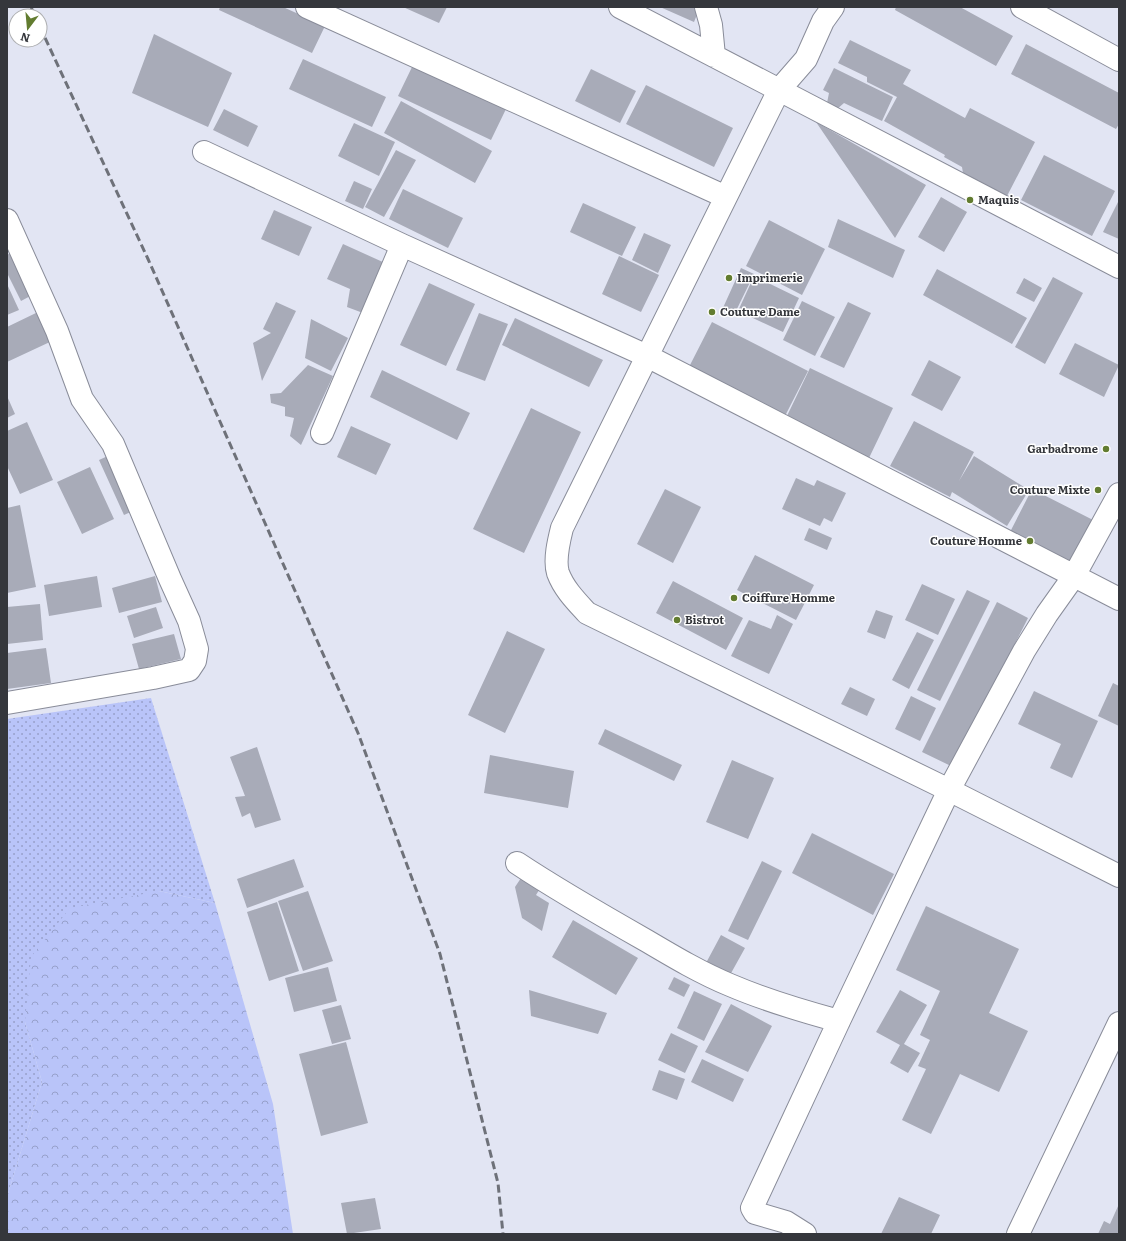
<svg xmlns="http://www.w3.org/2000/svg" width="1126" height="1241" viewBox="0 0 1126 1241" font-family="Literata,serif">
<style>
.grass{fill:url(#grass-dots)}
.forest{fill:url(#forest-crowns)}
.building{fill:#a8abb8}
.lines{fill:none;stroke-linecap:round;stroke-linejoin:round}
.street-casing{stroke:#898c99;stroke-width:24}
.street{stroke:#fff;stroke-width:22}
.rail{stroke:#6e7179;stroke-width:3;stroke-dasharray:8 4;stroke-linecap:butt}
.poi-dot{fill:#627c30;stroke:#fff;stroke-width:1.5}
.labels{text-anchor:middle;stroke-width:3;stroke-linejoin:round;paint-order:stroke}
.poi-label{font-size:11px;font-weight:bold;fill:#35373c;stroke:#fff;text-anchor:start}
</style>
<defs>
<pattern id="grass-dots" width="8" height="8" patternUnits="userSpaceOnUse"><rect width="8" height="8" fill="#b9c4f9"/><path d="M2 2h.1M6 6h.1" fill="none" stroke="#97a0cb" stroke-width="1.8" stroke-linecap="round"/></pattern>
<pattern id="forest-crowns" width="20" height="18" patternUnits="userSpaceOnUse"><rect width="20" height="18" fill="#b9c4f9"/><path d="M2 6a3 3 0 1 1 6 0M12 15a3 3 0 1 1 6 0" fill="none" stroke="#97a0cb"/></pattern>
</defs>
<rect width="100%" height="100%" fill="#e2e5f3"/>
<path class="grass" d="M151 698 215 903 159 891 25 1022 42 1082 7 1197V719Z"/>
<path class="forest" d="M159 891 215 903 273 1104 293 1234H7V1197L42 1082 25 1022 31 957 70 908Z"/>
<path class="building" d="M220 7H283L325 26 312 53 219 10Z
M403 7H447L439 23Z
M660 7H696L698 12 694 22Z
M896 7H960L1013 36 996 66 895 10Z
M154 34 232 73 208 127 132 93Z
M850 40 911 70 903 84 965 118 970 108 1035 142 1007 196 963 173 962 167 944 157 945 155 884 121 897 97 867 82V77L838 63Z
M1026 44 1119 93V124L1116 129 1011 74Z
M303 59 386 97 372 127 289 89Z
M413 65 506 109 491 140 398 96Z
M834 68 893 97 882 121 844 103 836 110 827 103 829 93 823 90Z
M591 69 636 91 620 123 575 101Z
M646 85 733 128 714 167 626 124Z
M401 101 492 151 475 183 384 133Z
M224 109 258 126 248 147 213 130Z
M816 122 926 185 895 238Z
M354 123 395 142 379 176 338 156Z
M396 150 416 160 384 217 365 207Z
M1044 155 1115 191 1092 236 1021 200Z
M354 181 372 189 363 209 345 201Z
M403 189 463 218 448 248 389 219Z
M941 197 967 212 944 252 918 237Z
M1119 200V239L1103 232Z
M583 203 636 227 622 256 570 232Z
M274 210 312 227 299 256 261 239Z
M838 219 905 250 893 278 828 247Z
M769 220 825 249 802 295 746 266Z
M644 233 671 245 658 273 632 260Z
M343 244 385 263 363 313 347 307 350 289 327 279Z
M14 251 36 293 21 301 7 273V255Z
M619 256 659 275 641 312 602 294Z
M741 268 754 274 734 315 722 310Z
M937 269 1027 318 1012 344 923 295Z
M754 276 799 298 783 332 738 311Z
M1053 277 1083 293 1045 364 1015 347Z
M1024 278 1042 288 1034 302 1016 293Z
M429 283 475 304 446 366 400 345Z
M7 284 19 310 7 315Z
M802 301 835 317 815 356 783 340Z
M276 302 296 311 262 381 253 343 271 333 263 329Z
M848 302 871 313 844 368 820 357Z
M38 312 52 341 7 362V327Z
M479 313 508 324 485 381 456 370Z
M515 318 603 360 589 387 502 345Z
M311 319 348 338 331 371 305 358Z
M712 322 808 371 785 416 689 367Z
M1075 343 1119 365 1104 397 1059 374Z
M929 360 961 377 942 411 911 395Z
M308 365 333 376 301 445 290 436 294 418 285 416V407L271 403 270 394 281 393Z
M810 368 893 408 869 458 786 418Z
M382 370 470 413 457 440 370 397Z
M7 396 15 414 7 418Z
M531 408 581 432 524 553 473 529Z
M914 421 974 452 959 481 974 456 1029 490 1007 526 952 492 950 497 890 466Z
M27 422 53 480 20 494 7 466V431Z
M351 426 391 444 376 475 337 457Z
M110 455 135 510 124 515 99 460Z
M90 467 114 519 82 534 57 482Z
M796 478 814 486 817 480 846 493 832 522 824 518 820 526 782 509Z
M665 489 701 507 673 563 637 544Z
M1032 489 1097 522 1074 567 1009 534Z
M20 505 36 587 7 593V508Z
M809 528 832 538 827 550 804 540Z
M755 555 814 585 796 620 737 590Z
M97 576 102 607 49 616 44 585Z
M155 576 162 602 119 613 112 588Z
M673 581 743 618 726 650 656 613Z
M922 584 955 599 938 635 905 620Z
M967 590 990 601 940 701 917 690Z
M997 602 1028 618 953 767 922 752Z
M40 604 43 640 7 644V607Z
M156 607 163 628 134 638 127 616Z
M876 610 893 616 885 639 867 632Z
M777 615 793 624 769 674 731 656 749 620 771 629Z
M507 631 545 649 505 733 468 715Z
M917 632 934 640 909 689 892 680Z
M174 634 181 659 139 669 132 644Z
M46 648 51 683 7 689V653Z
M1113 683 1119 686V726L1098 716Z
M850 687 875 699 867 716 841 704Z
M1034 691 1098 721 1072 778 1050 768 1061 744 1018 724Z
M911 696 936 708 920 741 895 729Z
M605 729 682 765 674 781 598 744Z
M257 747 281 820 255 828 250 813 242 817 235 797 245 796 230 757Z
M490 755 574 771 568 808 484 793Z
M732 760 774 778 748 839 706 822Z
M812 833 894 874 873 915 792 873Z
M294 859 304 887 247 908 237 879Z
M762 861 782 871 748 940 728 931Z
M523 875 541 887 536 895 549 903 542 931 522 918 515 887Z
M308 891 333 961 303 971 278 901Z
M277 902 299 971 269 981 247 912Z
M926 906 1019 949 989 1013 1028 1031 999 1092 960 1074 931 1134 902 1120 926 1069 918 1066 930 1040 920 1035 940 991 896 970Z
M573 920 638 958 616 995 552 957Z
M721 935 745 948 730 975 706 963Z
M328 967 337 1001 294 1012 285 978Z
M674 977 690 985 684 997 668 989Z
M529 990 607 1013 598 1034 531 1016Z
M900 990 927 1005 904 1044 920 1053 908 1073 890 1063 900 1045 876 1032Z
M694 991 722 1004 704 1041 677 1028Z
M731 1004 772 1026 748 1072 705 1052Z
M341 1005 351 1039 332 1044 322 1010Z
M671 1033 698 1046 685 1073 658 1060Z
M346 1042 368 1123 321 1136 299 1054Z
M702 1059 744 1079 733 1102 691 1082Z
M659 1070 685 1079 677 1100 652 1090Z
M899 1197 940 1215 931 1234H881Z
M375 1198 381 1229 347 1234 341 1203Z
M1119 1204V1234H1098L1104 1221 1110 1224Z"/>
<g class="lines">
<defs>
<path id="street" d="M307 7 726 197
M620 7 1119 267
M706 7 711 25 714 56
M833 7 823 21 806 59 779 90 562 528C559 540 554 560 558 573 564 589 576 601 587 613L949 790 1119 876
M1022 7 1119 60
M204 152 402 245 647 356 1119 599
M7 220 57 331 82 399 113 444 170 579 189 621 197 649 195 661 189 670 153 678 7 703
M322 433 402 245
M517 863C559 891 603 916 647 941 674 957 701 973 730 985 765 1000 802 1011 839 1021
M805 1234 786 1222 755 1213 752 1208 839 1021 949 790 1024 651 1047 614 1074 576 1119 494
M1018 1234 1119 1023"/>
</defs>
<use href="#street" class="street-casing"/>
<use href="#street" class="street"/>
<path class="rail" d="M31 7 35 16
M40 27 148 259 358 733 440 954 498 1183 503 1234"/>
</g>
<g class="poi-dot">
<circle cx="970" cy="200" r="4"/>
<circle cx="729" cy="278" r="4"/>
<circle cx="712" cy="312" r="4"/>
<circle cx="1106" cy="449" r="4"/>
<circle cx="1098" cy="490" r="4"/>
<circle cx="1030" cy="541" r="4"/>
<circle cx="734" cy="598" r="4"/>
<circle cx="677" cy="620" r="4"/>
</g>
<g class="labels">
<g class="poi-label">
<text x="978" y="204">Maquis</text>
<text x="737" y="282">Imprimerie</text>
<text x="720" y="316">Couture Dame</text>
<text x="1098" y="453" text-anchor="end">Garbadrome</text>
<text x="1090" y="494" text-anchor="end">Couture Mixte</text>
<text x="1022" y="545" text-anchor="end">Couture Homme</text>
<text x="742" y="602">Coiffure Homme</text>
<text x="685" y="624">Bistrot</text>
</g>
</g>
<rect width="1126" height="1241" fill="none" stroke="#35373c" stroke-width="16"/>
<g transform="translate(28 28) rotate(196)"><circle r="19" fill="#ffffff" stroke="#aeafb1"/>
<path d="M0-3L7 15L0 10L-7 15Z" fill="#627c30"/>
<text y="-6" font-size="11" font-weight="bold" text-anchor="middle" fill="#35373c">N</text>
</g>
</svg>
